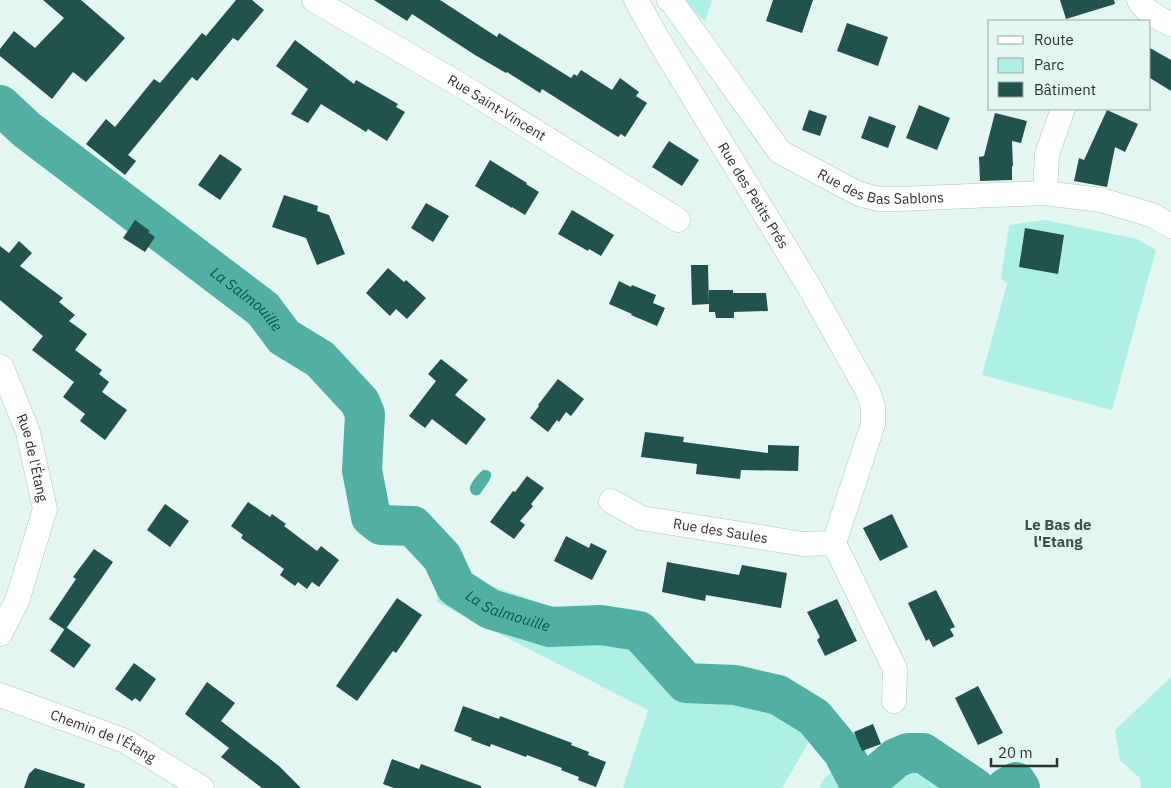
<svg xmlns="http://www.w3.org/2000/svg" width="1171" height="788" font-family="'IBM Plex Sans',sans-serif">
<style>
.green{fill:#aff0e4}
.water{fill:#51b0a2}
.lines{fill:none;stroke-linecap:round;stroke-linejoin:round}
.river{stroke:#51b0a2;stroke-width:40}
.building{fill:#21534c}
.minor-casing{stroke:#b2c4c1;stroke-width:25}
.minor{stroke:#fff;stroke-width:24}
.labels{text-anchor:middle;stroke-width:5;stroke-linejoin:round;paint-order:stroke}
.street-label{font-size:14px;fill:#2b3331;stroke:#e3f6f2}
.water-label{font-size:15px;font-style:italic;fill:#01584f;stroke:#e3f6f2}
.neighbourhood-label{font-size:15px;font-weight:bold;fill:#3f4f4c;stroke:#e3f6f2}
</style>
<rect width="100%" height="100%" fill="#e3f6f2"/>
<!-- green -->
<g class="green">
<polygon points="684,0 712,0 705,22"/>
<polygon points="1045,220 1137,239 1156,250 1112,410 982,375 1007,284 1001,278 1009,225"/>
<polygon points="454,573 602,624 643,626 668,643 687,675 701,683 765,676 781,682 801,700 817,728 782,788 623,788 648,710 437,602 438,577"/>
<polygon points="1171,677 1171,788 1141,788 1140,778 1120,760 1115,730"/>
<path d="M913,738L986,787C998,785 1017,778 1026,788H820C823,773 840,768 853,764L877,776L889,759L899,741Z"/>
</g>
<!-- water -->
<path class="water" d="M483,470C497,470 490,480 485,487C483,489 482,492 480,494C475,498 469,493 470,487C472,481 478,474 483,470Z"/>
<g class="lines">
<!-- river -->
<g class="river">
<path id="s1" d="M0,105L27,130L263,309L284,337L320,359L360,402L365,414L362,470L371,517L381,525L413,526L442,557L456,587L490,609L550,627L601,625L639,631L686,683L735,685L778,695L814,717L843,752L856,777L868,782L896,758L908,753H923L975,788"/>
<polyline points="1006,788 1016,782 1020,788"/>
</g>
</g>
<!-- building -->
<g class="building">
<polygon points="43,0 81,0 125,38 86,82 73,72 52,99 0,56 0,49 14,31 35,48 64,18"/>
<polygon points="236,0 252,0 264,10 238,41 233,38 197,81 192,77 128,155 136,161 125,175 86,144 106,119 115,127 154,79 160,83 202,33 206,36"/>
<polygon points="374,0 440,0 497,37 499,33 571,78 574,74 577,76 581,70 612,90 620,78 639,92 636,96 647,103 625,137 621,134 618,137 542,89 540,93 507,72 506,73 475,55 412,14 407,21"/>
<polygon points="773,0 813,0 802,33 766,21"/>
<polygon points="1060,0 1114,0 1115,4 1066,19"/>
<polygon points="847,23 888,37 878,66 837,51"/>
<polygon points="295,40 354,84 356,80 398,104 396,107 405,112 387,141 368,129 366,132 321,104 308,123 291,114 308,89 276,66"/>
<polygon points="1150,48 1171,60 1171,91 1150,78"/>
<polygon points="919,105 950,118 937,150 906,138"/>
<polygon points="809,110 827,116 820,136 802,130"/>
<polygon points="1107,110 1138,124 1125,152 1115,147 1107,187 1074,181 1079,158 1084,160"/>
<polygon points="995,113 1027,121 1021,143 1012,141 1013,166 1012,166 1012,180 980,181 979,157 984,156"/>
<polygon points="869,116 896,126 888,148 861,138"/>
<polygon points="669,141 699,160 682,186 652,167"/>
<polygon points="220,154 242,169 220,200 198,185"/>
<polygon points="490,160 527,183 526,184 539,192 525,215 512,207 512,208 475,186"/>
<polygon points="284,195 318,206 317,211 329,215 345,254 317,265 306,238 272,227"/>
<polygon points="426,203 449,216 433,242 411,228"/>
<polygon points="572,210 614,235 601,256 589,249 588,251 558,234"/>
<polygon points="135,220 150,231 148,232 155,237 145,252 123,238"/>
<polygon points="1025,228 1064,235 1058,274 1019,267"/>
<polygon points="19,241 32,253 20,266 63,298 59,302 75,315 69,321 87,334 75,350 102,370 99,374 109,382 102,392 127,410 105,440 80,421 85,414 63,397 74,382 32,350 43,336 0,300 0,246 9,253"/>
<polygon points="691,265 708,265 709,304 692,305"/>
<polygon points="388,268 404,282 406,280 426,298 407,319 396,309 390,316 366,293"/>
<polygon points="619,281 631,287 632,285 656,295 653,303 665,308 657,326 631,315 632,314 609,304"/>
<polygon points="709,290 733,290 733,293 766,293 768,311 734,312 734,318 716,318 715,312 709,312"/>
<polygon points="441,359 468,380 455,395 486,419 466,445 432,419 425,428 409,416 436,381 428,374"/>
<polygon points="558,379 584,399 571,416 566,412 559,422 557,420 548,432 530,418 539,406 538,405"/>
<polygon points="645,432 684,437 683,442 768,453 768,445 799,446 798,471 741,470 740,479 696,474 697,464 641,457"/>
<polygon points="527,476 544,488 531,504 533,506 520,521 525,525 514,539 490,522 513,491 515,492"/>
<polygon points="248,502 270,517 272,514 286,524 284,526 317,551 321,546 339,560 319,587 312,582 307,589 298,582 295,586 280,575 284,569 241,538 243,535 231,526"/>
<polygon points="165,504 189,521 170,547 147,530"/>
<polygon points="892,514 908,547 880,561 863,528"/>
<polygon points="566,536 589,548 591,543 607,551 592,580 554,561"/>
<polygon points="94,549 113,562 65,630 49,619 76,579 73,577"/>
<polygon points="667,562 739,575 742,565 787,573 781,608 706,595 705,601 662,592"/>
<polygon points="936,590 955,627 950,629 954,636 933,647 929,639 926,641 908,603"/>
<polygon points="397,598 422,615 396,653 393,651 357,701 336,686"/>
<polygon points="837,599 857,641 825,656 817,640 820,637 807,612"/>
<polygon points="66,627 91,645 74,668 50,651"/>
<polygon points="134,663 156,679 140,702 135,698 132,701 115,689"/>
<polygon points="207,682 235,703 221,721 279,766 301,788 262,788 221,757 229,748 185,714"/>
<polygon points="978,686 1003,733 978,745 955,698"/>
<polygon points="463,706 499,719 500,716 572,743 571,745 589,752 588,755 606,762 596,787 578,780 579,777 561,770 562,768 527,755 526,757 491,744 490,747 471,740 472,738 454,731"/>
<polygon points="873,724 881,744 862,751 854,732"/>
<polygon points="392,759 419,769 421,764 481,786 481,788 394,788 383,784"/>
<polygon points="35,768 85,784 84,788 24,788 29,774"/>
</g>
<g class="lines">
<defs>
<g id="minor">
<path id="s2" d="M314,0L462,86L678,220"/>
<path id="s3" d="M636,0L659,41L810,288L868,392L873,407V424L834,543"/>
<path id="s4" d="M669,0L672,2L780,152L859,194L879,199H899L1045,193L1101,200L1152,215L1171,226"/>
<path d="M1139,0C1143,10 1161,20 1171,24"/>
<polyline points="1045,193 1047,154 1063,109"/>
<path id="s5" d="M0,366L2,368L28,432L45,509L17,601L0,634"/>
<path id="s6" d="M611,501L641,518L803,544L834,543L895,669L894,701"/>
<path id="s7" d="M0,695L125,741L202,788"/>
</g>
</defs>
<!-- minor casing -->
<use href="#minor" class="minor-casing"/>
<!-- minor -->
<use href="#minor" class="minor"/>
</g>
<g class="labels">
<!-- street labels -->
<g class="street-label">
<text dy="5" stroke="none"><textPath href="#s2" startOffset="212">Rue Saint-Vincent</textPath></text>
<text dy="5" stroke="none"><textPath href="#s4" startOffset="298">Rue des Bas Sablons</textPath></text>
<text dy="5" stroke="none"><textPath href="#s3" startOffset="228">Rue des Petits Prés</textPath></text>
<text dy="5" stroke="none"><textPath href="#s5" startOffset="98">Rue de l'Étang</textPath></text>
<text dy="5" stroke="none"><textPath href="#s6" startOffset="115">Rue des Saules</textPath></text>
<text dy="5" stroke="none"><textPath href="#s7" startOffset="111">Chemin de l'Étang</textPath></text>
</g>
<!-- water labels -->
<g class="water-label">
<text dy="5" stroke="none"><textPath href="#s1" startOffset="314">La Salmouille</textPath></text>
<text dy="5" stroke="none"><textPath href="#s1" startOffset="764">La Salmouille</textPath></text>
</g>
<!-- neighbourhood labels -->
<g class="neighbourhood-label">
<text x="1058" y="530">Le Bas de<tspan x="1058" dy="17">l'Etang</tspan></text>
</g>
</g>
<!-- legend -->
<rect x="988" y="20" width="162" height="90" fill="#e3f6f2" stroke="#99a8a5"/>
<rect x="998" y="36" width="25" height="8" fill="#ffffff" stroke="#99a8a5"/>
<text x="1034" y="45" font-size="15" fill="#2b3331">Route</text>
<rect x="998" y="58" width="25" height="15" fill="#aff0e4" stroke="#99a8a5"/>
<text x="1034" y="70" font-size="15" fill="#2b3331">Parc</text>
<rect x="998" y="82" width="25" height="15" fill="#21534c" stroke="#99a8a5"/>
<text x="1034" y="95" font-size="15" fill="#2b3331">Bâtiment</text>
<!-- scale -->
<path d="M991 758v8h66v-8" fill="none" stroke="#2b3331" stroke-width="2.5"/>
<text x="998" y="758" font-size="15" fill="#2b3331" stroke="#e3f6f2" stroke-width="4" paint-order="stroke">20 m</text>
</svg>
